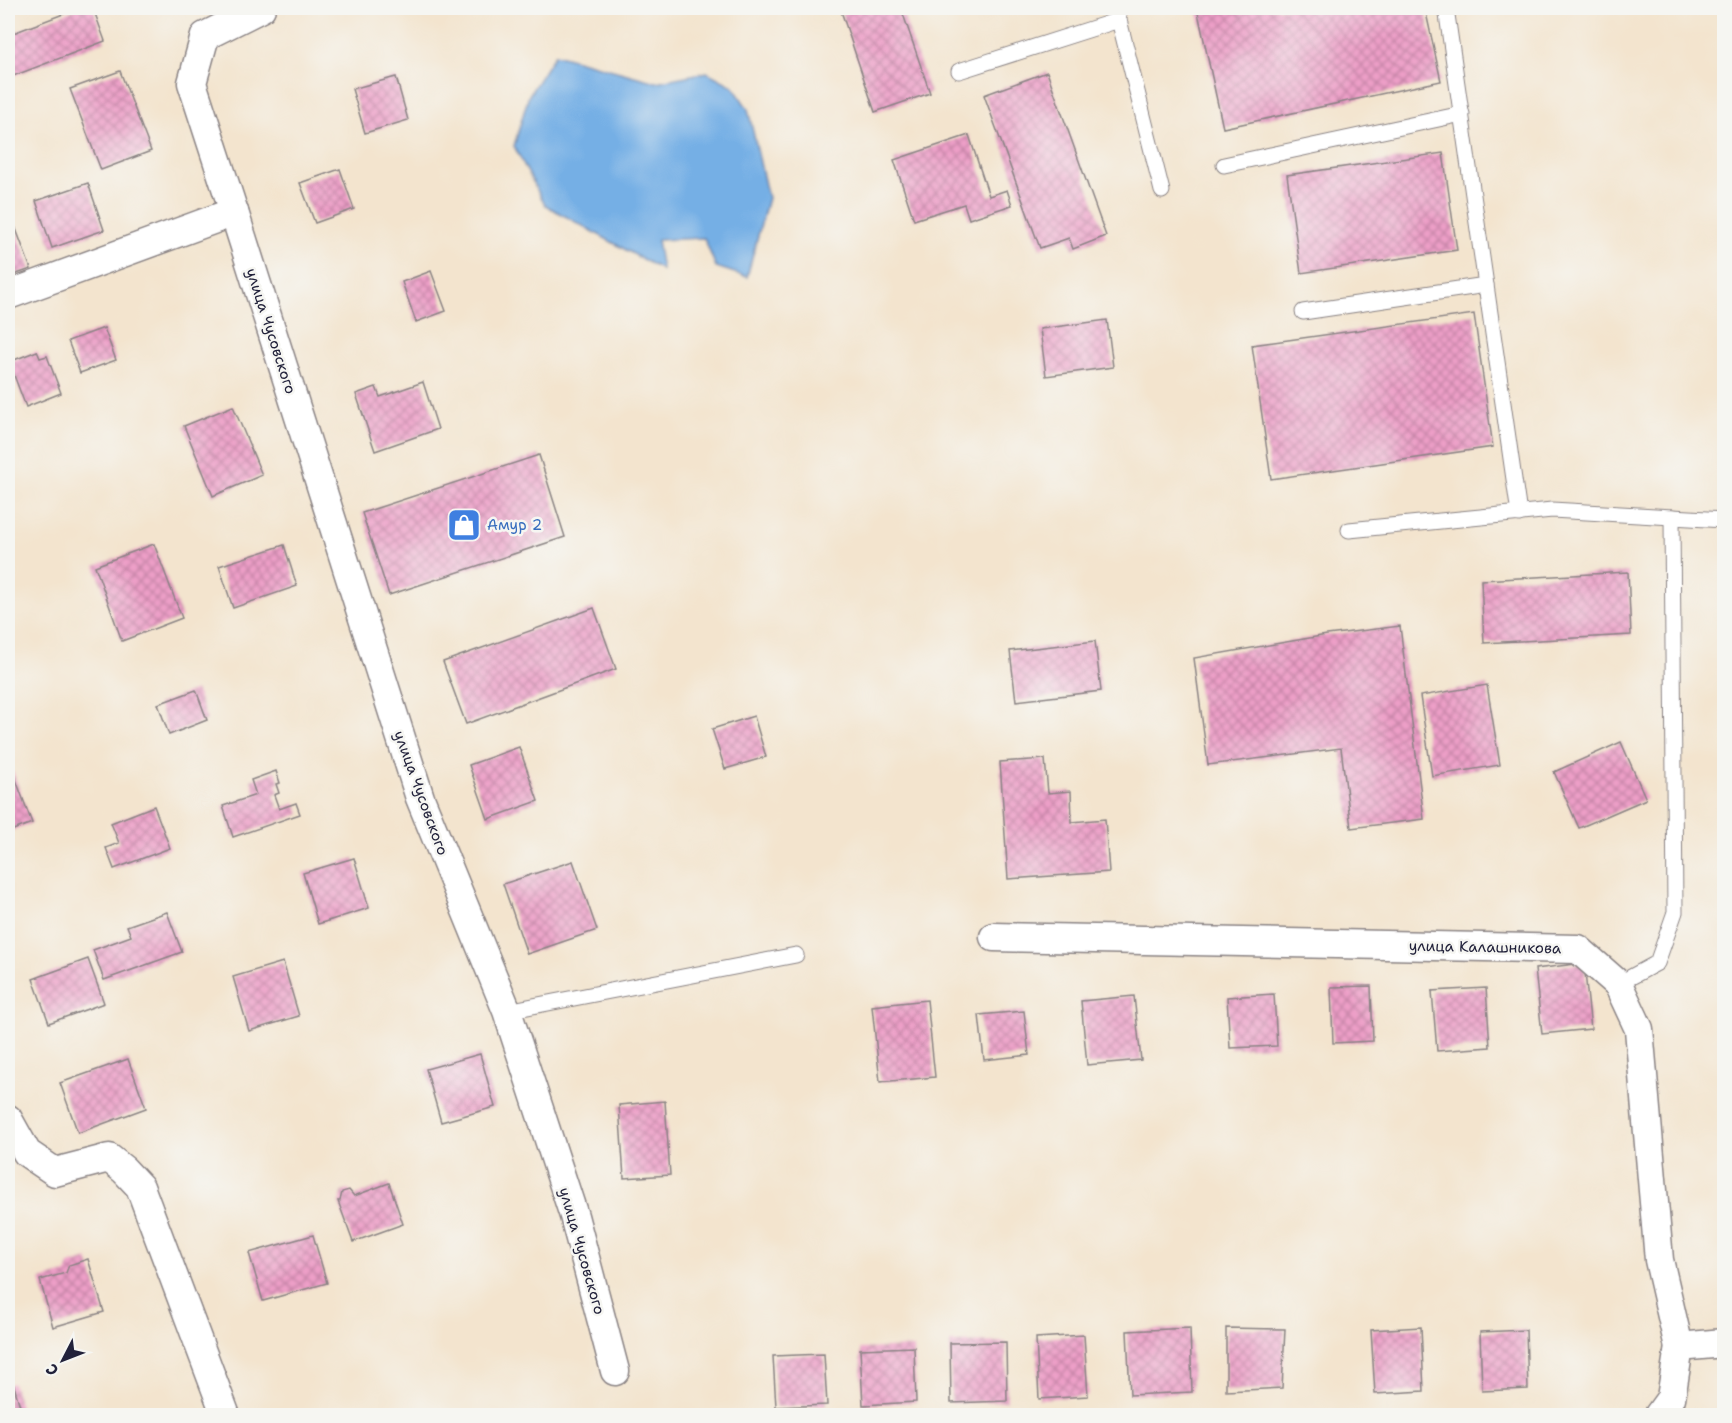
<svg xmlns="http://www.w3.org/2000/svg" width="1732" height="1423" font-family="'Shantell Sans',sans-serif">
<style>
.water{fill:#74afe5;stroke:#4b6890;stroke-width:1.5}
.building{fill:url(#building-cross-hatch)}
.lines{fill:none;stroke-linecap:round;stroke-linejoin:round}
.lane-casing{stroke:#8a8384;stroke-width:17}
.street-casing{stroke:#8a8384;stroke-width:31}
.lane{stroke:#fff;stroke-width:15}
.street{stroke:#fff;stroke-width:28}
.labels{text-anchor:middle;stroke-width:5;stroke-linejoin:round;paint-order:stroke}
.street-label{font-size:15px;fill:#22223b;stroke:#f6f6f2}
.shop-label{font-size:15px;fill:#366cbe;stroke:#f6f6f2;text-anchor:start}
</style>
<defs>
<pattern id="building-cross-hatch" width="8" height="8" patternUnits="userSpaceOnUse" patternTransform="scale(1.5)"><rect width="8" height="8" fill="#ed9fc7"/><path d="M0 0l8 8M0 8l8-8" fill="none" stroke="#c081a3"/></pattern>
</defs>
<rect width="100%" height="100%" fill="#f6f6f2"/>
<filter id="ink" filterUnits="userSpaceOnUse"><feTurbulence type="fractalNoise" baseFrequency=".0167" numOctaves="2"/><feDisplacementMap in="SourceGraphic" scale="12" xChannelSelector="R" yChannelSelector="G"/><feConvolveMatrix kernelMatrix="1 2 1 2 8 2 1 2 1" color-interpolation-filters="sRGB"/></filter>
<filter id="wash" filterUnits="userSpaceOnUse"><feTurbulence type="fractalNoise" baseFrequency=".008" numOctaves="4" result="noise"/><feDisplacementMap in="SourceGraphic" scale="24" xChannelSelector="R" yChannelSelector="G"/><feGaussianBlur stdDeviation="1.35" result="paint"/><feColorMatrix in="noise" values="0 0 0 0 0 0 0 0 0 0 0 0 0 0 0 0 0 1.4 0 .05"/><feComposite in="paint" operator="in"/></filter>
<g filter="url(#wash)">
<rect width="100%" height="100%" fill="#f3e4ce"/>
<!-- water -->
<polygon class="water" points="555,54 656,82 707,72 733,86 748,109 768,198 747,277 716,267 704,238 657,240 662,270 545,205 514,146 529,95"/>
<g id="blocks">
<!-- building -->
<g class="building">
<polygon points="79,8 93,8 105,41 8,78 8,35"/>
<polygon points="840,8 901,8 930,93 875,112"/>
<polygon points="1197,8 1425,8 1441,81 1223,128"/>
<polygon points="120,71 151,151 101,170 70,89"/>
<polygon points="1047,72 1106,236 1073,249 1069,238 1040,248 984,95"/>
<polygon points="396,77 408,120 365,133 352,89"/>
<polygon points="969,135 989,196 1007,190 1012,205 969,219 964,204 914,220 894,160"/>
<polygon points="1443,153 1457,250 1301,273 1287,175"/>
<polygon points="340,169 354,209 315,223 300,183"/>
<polygon points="88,183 104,230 52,248 36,201"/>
<polygon points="13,221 31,269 8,277 8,223"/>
<polygon points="431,271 446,311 416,322 402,282"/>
<polygon points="1474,314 1493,447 1271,479 1252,345"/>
<polygon points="1107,320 1113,367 1046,376 1040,329"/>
<polygon points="104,328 116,360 80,373 68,341"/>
<polygon points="37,351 40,358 47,356 61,393 26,407 9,362"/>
<polygon points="423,382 438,429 375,451 356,394 376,387 380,397"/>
<polygon points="233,406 262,475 213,496 184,426"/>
<polygon points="539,455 565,537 389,595 362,513"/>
<polygon points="154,544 182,618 122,641 95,566"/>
<polygon points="284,545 297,586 233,608 219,566"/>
<polygon points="1628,572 1631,635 1484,643 1481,580"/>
<polygon points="594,608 616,669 466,724 443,662"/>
<polygon points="1400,626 1424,819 1351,828 1341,748 1208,765 1194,658 1327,635"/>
<polygon points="1095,641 1101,691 1016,701 1010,651"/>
<polygon points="1487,685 1500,765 1432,776 1420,696"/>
<polygon points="196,690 207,720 169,735 158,704"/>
<polygon points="754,716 766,757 725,769 712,729"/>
<polygon points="1621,742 1646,799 1579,828 1554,772"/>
<polygon points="519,747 538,801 488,819 469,765"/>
<polygon points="1045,759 1048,793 1071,791 1072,822 1105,819 1109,872 1008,879 1000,762"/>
<polygon points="276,771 280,783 276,784 279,793 274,795 279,809 296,803 300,814 233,837 223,806 256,795 251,780"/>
<polygon points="13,772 32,823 8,832 8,774"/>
<polygon points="154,806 170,848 114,869 106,848 119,843 111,823"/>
<polygon points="354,858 369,908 318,924 303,873"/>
<polygon points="573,861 597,930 527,954 503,884"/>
<polygon points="167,912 182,952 104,980 93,950 131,936 127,926"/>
<polygon points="88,959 104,1003 49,1023 33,979"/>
<polygon points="283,962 299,1016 249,1031 233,977"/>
<polygon points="1584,963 1591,1029 1542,1034 1535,969"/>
<polygon points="1371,986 1373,1041 1333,1043 1331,987"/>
<polygon points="1486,988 1490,1047 1437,1051 1432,991"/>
<polygon points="1274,994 1277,1046 1230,1048 1227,997"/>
<polygon points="1134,996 1141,1060 1087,1065 1081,1001"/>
<polygon points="927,1000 935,1077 880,1082 872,1006"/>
<polygon points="1024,1011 1029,1055 984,1060 979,1015"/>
<polygon points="480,1054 495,1107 441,1122 426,1069"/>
<polygon points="128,1059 146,1108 78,1133 60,1083"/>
<polygon points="665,1101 670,1175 624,1178 619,1105"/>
<polygon points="389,1183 403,1224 353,1242 338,1201 340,1201 342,1192 349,1190 354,1196"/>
<polygon points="313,1235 327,1283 263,1301 249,1253"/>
<polygon points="88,1259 104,1312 53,1327 40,1280 66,1273 69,1265"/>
<polygon points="1421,1327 1424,1391 1375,1394 1371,1330"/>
<polygon points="1190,1328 1192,1392 1130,1395 1127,1331"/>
<polygon points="1226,1328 1285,1329 1282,1388 1226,1391"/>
<polygon points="1526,1330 1528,1389 1482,1391 1480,1332"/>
<polygon points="1084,1335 1088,1396 1039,1399 1036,1338"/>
<polygon points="1006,1342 1007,1401 951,1403 950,1343"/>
<polygon points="914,1347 916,1402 863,1405 860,1349"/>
<polygon points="824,1354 827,1405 776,1407 773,1356"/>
<polygon points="13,1383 23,1416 8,1416 8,1385"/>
</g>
</g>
</g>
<g filter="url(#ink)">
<use href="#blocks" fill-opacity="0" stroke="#8a8384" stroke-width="1.5"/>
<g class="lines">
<defs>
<g id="lane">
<polyline points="1116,8 1162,191"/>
<polyline points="1446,8 1519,514"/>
<polyline points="959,71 1119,20"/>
<polyline points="1224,165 1462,114"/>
<polyline points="1303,312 1486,285"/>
<polyline points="1349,530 1552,510 1724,520"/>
<polyline points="1618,984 1657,963 1675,912 1672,517"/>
<polyline points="507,1011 796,955"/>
</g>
<g id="street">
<polyline points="234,212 192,83 205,36 261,8"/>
<polyline points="8,295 234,212 420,798 507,1011 574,1216 615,1371"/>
<polyline points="994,937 1578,949 1618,984 1639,1029 1659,1260 1679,1347 1724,1343"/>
<polyline points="8,1119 27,1153 55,1172 109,1158 124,1170 140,1187 226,1416"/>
<polyline points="1658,1416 1671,1398 1679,1347"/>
</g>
</defs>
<!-- lane casing -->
<use href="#lane" class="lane-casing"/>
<!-- street casing -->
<use href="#street" class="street-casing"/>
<!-- lane -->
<use href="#lane" class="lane"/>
<!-- street -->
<use href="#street" class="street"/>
</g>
</g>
<!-- icons -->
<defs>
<symbol id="shop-square" viewBox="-11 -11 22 22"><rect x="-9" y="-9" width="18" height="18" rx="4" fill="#3f7fe0" stroke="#f6f6f2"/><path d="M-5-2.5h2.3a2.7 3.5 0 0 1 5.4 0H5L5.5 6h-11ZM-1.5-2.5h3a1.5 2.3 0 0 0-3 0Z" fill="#fff"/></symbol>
</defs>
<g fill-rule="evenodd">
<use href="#shop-square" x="445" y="506" width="38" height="38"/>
</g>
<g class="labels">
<!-- street labels -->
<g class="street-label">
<text transform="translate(271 331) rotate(72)" y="5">улица Чусовского</text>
<text transform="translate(421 793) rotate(70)" y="5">улица Чусовского</text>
<text transform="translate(1485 947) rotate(1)" y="5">улица Калашникова</text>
<text transform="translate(582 1251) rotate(74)" y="5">улица Чусовского</text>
</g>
<!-- shop labels -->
<g class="shop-label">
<text x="487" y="530">Амур 2</text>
</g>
</g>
<!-- margin -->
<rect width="1732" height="1423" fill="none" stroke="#f6f6f2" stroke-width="30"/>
<!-- north arrow -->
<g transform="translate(63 1360) rotate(228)" stroke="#f6f6f2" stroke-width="4.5" paint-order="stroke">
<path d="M0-4.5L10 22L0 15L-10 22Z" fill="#22223b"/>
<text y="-9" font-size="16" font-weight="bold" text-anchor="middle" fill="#22223b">С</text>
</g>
</svg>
